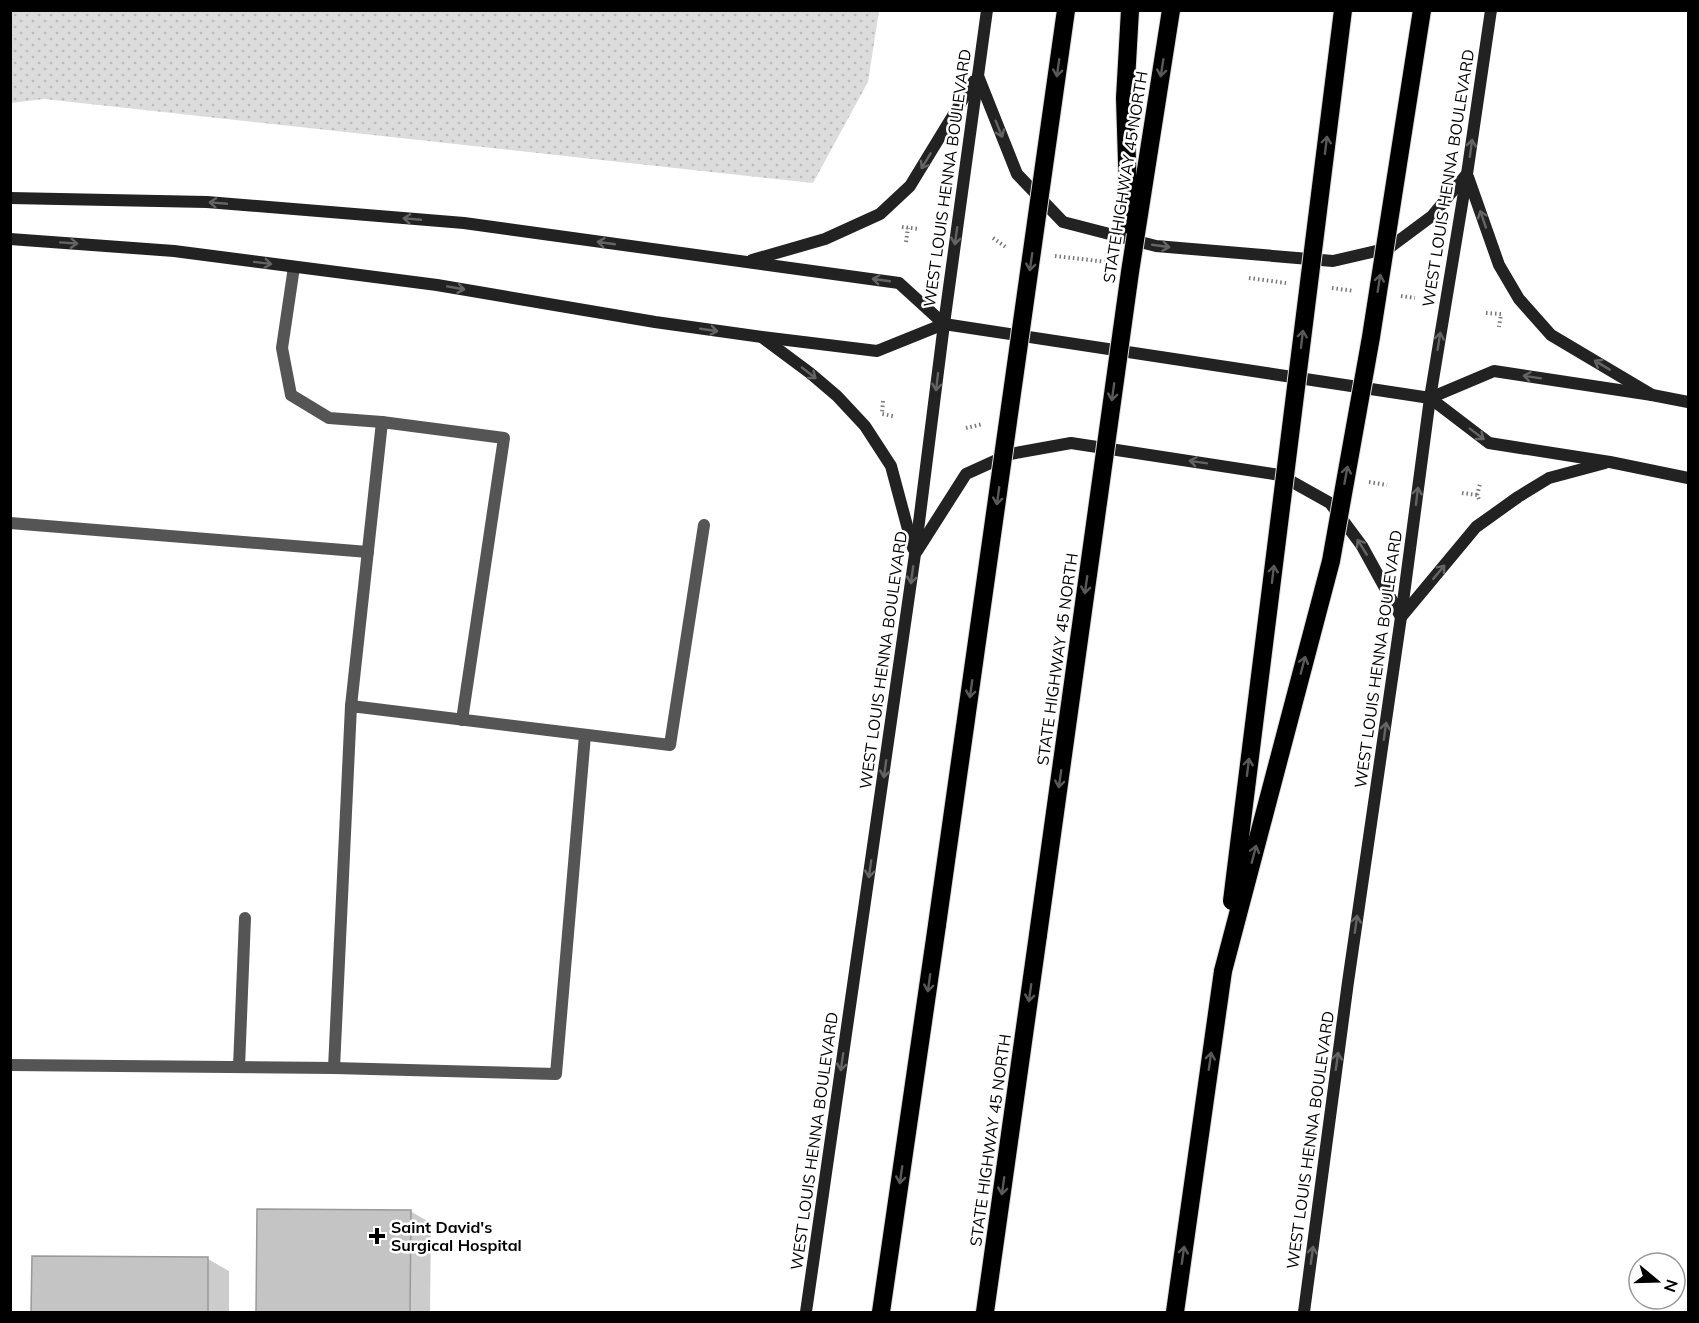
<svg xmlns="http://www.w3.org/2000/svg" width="1699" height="1323" font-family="Mulish,sans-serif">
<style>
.grass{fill:url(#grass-dots)}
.shadow{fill:#0003}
.building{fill:#c4c4c4;stroke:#999;stroke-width:1.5}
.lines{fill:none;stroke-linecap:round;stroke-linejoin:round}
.motorway-casing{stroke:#dbdbdb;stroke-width:20}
.path{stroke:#777;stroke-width:4;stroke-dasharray:1.5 3;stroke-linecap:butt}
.service{stroke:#555;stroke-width:12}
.secondary{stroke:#222;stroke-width:12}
.motorway{stroke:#000;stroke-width:18}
.motorway-bridge-casing{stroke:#dbdbdb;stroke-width:20;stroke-linecap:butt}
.motorway-bridge{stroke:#000;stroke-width:18}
.oneway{stroke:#595959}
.oneway2{stroke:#646464}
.poi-dot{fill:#000;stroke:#fff;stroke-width:2}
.labels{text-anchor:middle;stroke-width:5;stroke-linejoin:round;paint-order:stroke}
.street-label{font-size:16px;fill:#000;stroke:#fff}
.poi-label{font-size:16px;font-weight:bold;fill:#000;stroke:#fff;text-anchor:start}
</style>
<defs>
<pattern id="grass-dots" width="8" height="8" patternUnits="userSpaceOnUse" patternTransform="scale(1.5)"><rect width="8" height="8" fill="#dcdcdc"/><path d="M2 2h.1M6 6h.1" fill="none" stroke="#bbb" stroke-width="1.8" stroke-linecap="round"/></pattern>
</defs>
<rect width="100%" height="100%" fill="#fff"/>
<!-- grass -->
<polygon class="grass" points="10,11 11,10 879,11 868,82 813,183 44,99 11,103"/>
<!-- shadow -->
<g class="shadow">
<polygon points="259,1210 410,1211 431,1223 430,1312 258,1312"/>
<polygon points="33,1258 208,1259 229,1271 229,1312 33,1312"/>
</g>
<!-- building -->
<g class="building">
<polygon points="257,1209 411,1210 410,1312 256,1312"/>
<polygon points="32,1256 208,1257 208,1312 31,1312"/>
</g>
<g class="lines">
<defs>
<g id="motorway">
<polyline points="881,1312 937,925"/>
<polyline points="985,1312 1038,935"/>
<polyline points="1175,1312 1223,971"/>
</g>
</defs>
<!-- motorway casing -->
<use href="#motorway" class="motorway-casing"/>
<!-- path -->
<g class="path">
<polyline points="902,227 919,229"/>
<polyline points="993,238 1007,248"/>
<polyline points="906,242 908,228"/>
<polyline points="1055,256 1107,262"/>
<polyline points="1249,278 1286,283"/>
<polyline points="1332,288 1354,291"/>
<polyline points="1401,296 1415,298"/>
<polyline points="1486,313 1501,314 1499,327"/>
<polyline points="883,401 882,414 893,416"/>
<polyline points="966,428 983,424"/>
<polyline points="1369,482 1387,485"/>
<polyline points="1462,493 1477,495 1479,499"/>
<polyline points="1477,495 1480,484"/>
</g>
<!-- service -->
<g class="service">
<polyline points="294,267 282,348 291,395 329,418 382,422"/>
<polyline points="10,523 368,552"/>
<polyline points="351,706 382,422 504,438 462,720"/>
<polyline points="10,1065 334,1068 351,706 670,745 704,525"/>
<polyline points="239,1067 245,918"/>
<polyline points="334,1068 556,1074 585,735"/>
</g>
<!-- secondary -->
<g class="secondary">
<polyline points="978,76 1017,174 1063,222 1156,246 1333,261 1389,248 1432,216 1466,175"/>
<polyline points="1468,177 1499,265 1519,299 1551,335 1652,395"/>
<polyline points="10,198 207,202 464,223 899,283 944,324"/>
<polyline points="10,239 174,251 437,285 655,322 762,337 877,351 944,324 1430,398 1489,443 1610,462 1688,478"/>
<polyline points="752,260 825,239 880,214 910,186 974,81"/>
<polyline points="763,338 810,373 837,396 865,426 891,466 913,548"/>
<polyline points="1430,398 1494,371 1652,395 1688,402"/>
<polyline points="917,551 966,474 1010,454 1071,443 1280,475 1330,503 1362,546 1401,617"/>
<polyline points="1402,616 1476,527 1518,497 1549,478 1605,463"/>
<polyline points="806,1312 915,554 944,324 987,10"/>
<polyline points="1304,1312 1348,982 1401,617 1430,398 1467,174 1491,10"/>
</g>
<!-- motorway -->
<use href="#motorway" class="motorway"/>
<defs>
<g id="motorway-bridge">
<polyline points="1129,225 1125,98 1130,10"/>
<polyline points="1232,901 1343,10"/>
<polyline points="937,925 1066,10"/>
<polyline points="1038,935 1130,272 1171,10"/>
<polyline points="1223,971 1331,561 1371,337 1422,10"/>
</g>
</defs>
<!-- motorway-bridge casing -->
<use href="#motorway-bridge" class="motorway-bridge-casing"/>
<!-- motorway-bridge -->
<use href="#motorway-bridge" class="motorway-bridge"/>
</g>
<!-- one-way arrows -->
<defs><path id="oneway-shaft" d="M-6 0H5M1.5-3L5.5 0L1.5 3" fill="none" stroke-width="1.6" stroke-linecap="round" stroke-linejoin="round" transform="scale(1.5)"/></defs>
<g class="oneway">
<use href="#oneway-shaft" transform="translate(1058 68) rotate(98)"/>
<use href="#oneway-shaft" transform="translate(1162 68) rotate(99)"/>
<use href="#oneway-shaft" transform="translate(1326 145) rotate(-83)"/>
<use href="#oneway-shaft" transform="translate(1031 262) rotate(98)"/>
<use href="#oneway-shaft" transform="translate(1379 283) rotate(-81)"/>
<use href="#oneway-shaft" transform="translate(1302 339) rotate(-83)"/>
<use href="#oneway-shaft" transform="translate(1113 392) rotate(98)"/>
<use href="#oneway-shaft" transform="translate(1346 475) rotate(-80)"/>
<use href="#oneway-shaft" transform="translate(998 496) rotate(98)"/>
<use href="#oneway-shaft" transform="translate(1273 574) rotate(-83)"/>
<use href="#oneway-shaft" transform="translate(1086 585) rotate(98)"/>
<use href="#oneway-shaft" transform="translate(1303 665) rotate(-75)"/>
<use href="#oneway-shaft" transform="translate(971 689) rotate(98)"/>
<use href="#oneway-shaft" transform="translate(1248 767) rotate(-83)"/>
<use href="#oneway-shaft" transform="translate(1060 779) rotate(98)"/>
<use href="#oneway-shaft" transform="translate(1254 854) rotate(-75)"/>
<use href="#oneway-shaft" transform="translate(929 983) rotate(98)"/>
<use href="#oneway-shaft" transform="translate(1030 993) rotate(98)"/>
<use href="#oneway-shaft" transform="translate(1210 1061) rotate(-82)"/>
<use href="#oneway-shaft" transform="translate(901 1175) rotate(98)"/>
<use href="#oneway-shaft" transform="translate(1003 1186) rotate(98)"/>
<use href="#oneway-shaft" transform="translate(1183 1255) rotate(-82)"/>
</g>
<g class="oneway2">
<use href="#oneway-shaft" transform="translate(999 129) rotate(68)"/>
<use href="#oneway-shaft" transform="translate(1471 148) rotate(-82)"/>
<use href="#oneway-shaft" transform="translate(926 161) rotate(121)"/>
<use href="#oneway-shaft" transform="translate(218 203) rotate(-175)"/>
<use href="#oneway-shaft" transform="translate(412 219) rotate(-175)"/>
<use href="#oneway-shaft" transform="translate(1483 219) rotate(-109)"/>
<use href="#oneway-shaft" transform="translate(956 236) rotate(98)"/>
<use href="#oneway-shaft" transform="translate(69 243) rotate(4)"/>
<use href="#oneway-shaft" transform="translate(606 243) rotate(-172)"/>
<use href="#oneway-shaft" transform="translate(1161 246) rotate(8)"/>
<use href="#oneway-shaft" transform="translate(263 263) rotate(7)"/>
<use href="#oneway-shaft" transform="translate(881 280) rotate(-172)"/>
<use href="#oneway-shaft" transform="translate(456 288) rotate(10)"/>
<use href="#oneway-shaft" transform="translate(709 330) rotate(8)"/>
<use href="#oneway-shaft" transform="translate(1439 341) rotate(-81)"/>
<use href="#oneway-shaft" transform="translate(1602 365) rotate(-149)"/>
<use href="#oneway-shaft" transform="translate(809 373) rotate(38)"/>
<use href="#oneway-shaft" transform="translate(1532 377) rotate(-171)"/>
<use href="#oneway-shaft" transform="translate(937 382) rotate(97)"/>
<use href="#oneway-shaft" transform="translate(1477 434) rotate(37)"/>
<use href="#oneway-shaft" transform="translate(1198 462) rotate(-171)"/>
<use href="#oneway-shaft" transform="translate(1417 496) rotate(-83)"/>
<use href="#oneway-shaft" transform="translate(1362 547) rotate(-122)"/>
<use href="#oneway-shaft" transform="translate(1439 572) rotate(-50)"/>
<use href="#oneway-shaft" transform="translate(912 575) rotate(98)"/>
<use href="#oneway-shaft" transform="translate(1385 731) rotate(-82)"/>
<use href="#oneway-shaft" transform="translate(885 769) rotate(98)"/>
<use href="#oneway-shaft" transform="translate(870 869) rotate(98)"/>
<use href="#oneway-shaft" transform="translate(1356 924) rotate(-82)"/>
<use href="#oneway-shaft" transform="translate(1337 1061) rotate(-82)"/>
<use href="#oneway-shaft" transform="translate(842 1062) rotate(98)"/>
<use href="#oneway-shaft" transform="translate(1312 1255) rotate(-82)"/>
</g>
<!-- markers -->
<path class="poi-dot" d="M374 1227h6v6h6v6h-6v6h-6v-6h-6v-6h6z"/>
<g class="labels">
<!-- street labels -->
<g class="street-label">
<text transform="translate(1125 177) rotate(-81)" y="6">STATE HIGHWAY 45 NORTH</text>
<text transform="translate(947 178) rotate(-82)" y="6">WEST LOUIS HENNA BOULEVARD</text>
<text transform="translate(1448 178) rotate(-81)" y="6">WEST LOUIS HENNA BOULEVARD</text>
<text transform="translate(1057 659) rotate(-82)" y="6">STATE HIGHWAY 45 NORTH</text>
<text transform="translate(1378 659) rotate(-82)" y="6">WEST LOUIS HENNA BOULEVARD</text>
<text transform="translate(883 660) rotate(-82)" y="6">WEST LOUIS HENNA BOULEVARD</text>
<text transform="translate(990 1140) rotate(-82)" y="6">STATE HIGHWAY 45 NORTH</text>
<text transform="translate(1310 1140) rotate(-82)" y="6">WEST LOUIS HENNA BOULEVARD</text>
<text transform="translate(814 1141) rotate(-82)" y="6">WEST LOUIS HENNA BOULEVARD</text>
</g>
<!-- poi labels -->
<g class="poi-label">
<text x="391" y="1233">Saint David's<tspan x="391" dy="18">Surgical Hospital</tspan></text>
</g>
</g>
<!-- border -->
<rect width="1699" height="1323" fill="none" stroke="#000000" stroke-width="24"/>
<!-- north arrow -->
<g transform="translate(1657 1281) rotate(109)"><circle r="28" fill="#ffffff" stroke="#999999" stroke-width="1.5"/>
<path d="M0-4.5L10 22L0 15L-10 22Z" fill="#000000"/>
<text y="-9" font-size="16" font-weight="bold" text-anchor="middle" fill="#000000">N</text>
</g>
</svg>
